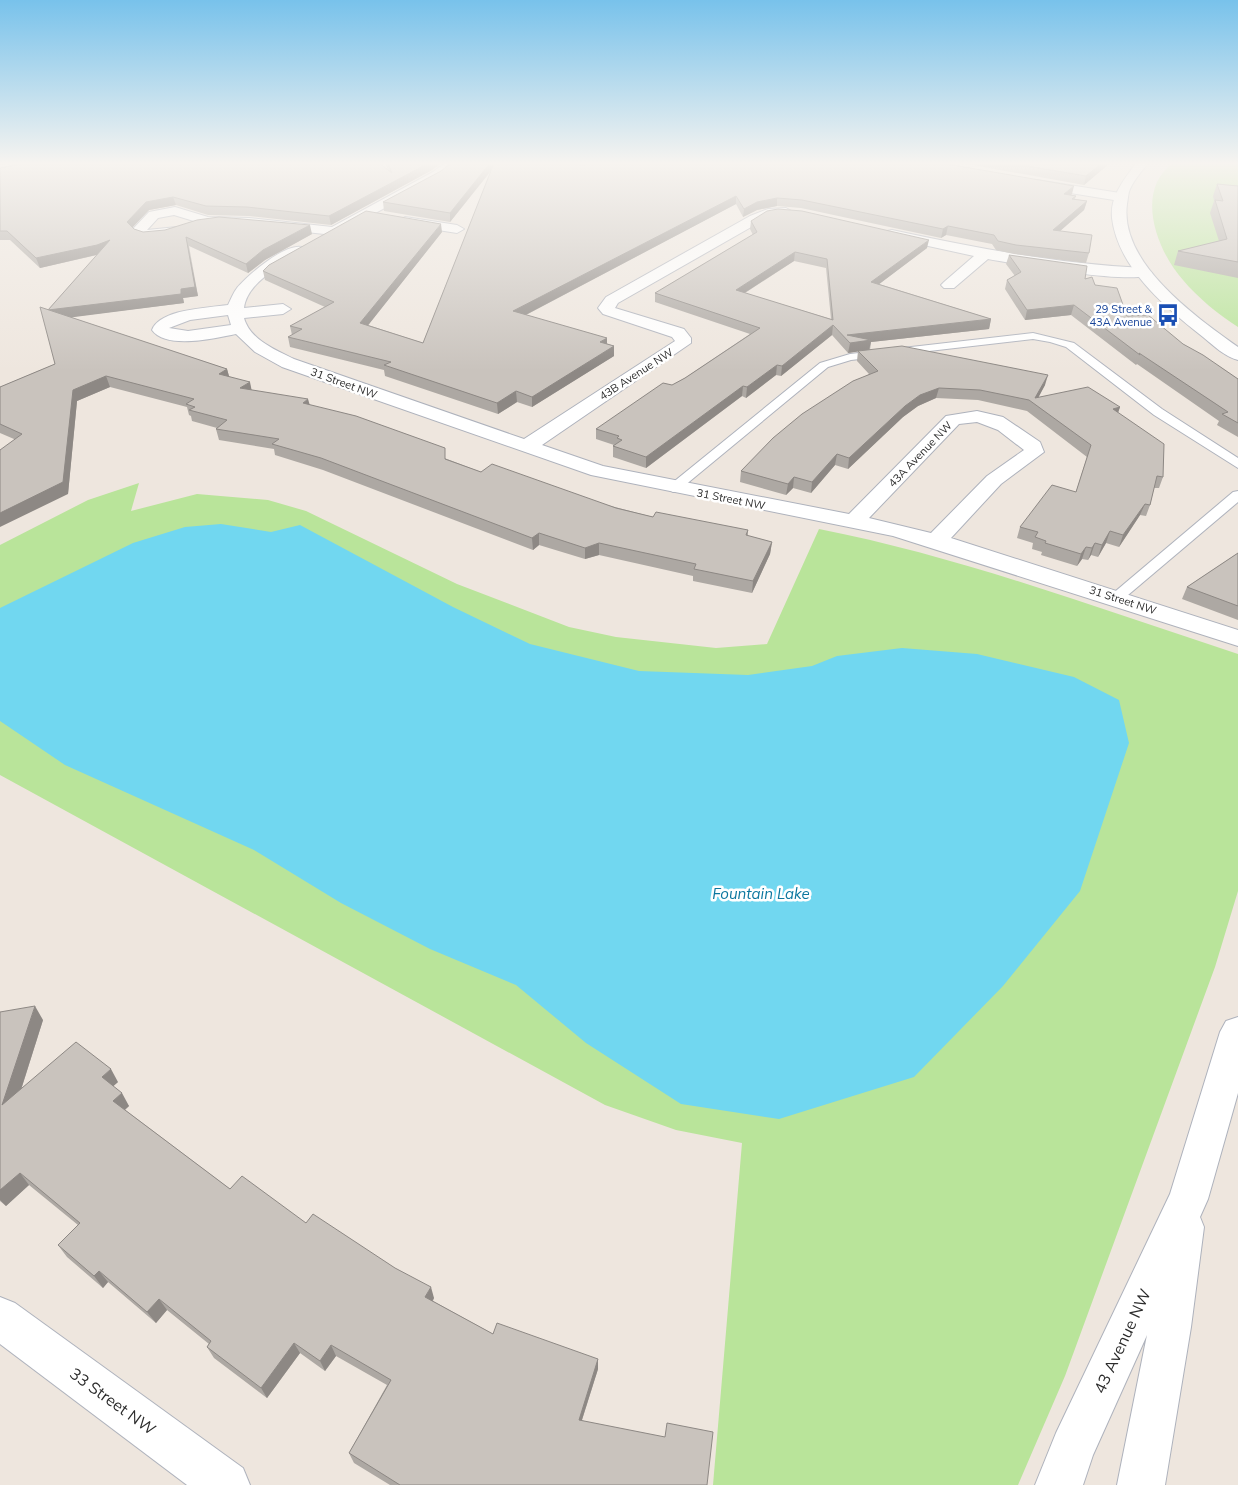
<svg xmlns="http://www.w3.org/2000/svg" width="1238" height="1485" font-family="Mulish,sans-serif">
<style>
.green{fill:#b9e49a}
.water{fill:#71d7f0}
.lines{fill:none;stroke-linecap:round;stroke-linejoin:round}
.lane-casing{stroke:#aeb2bc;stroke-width:2}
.street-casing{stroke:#aeb2bc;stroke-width:2}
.secondary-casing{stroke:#aeb2bc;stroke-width:2}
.lane{fill:#fff;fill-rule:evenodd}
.street{fill:#fff;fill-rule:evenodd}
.secondary{fill:#fff;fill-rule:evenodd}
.wall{fill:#ada8a3;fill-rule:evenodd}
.shaded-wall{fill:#8d8884}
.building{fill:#c9c3bd;stroke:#8d8884;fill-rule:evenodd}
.labels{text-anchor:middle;stroke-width:5;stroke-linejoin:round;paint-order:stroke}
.far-transit-label{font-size:11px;fill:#164399;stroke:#fff;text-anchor:end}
.far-street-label{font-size:11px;fill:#2c2c2c;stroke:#fff}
.water-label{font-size:15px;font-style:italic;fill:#0c779f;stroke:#fff}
.near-street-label{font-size:16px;fill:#2c2c2c;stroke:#fff}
</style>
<rect width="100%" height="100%" fill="#eee6de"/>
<!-- green -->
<g class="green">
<path d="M1173,163H1238V327C1218,314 1198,298 1183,280C1157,251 1134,191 1173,163Z"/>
<path d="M139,483L131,511L197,494L268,500L306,511L457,584L569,627L616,637L716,648L767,644L819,529C962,557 1100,609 1238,654V891L1215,967L1065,1376L1018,1485H713L742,1143L676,1130L605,1105L0,775V545L88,500Z"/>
</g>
<!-- water -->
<polygon class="water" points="221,524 271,532 300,525 453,607 530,644 639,671 748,675 812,666 837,656 902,648 977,654 1074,677 1119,700 1129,743 1080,891 1003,986 914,1077 779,1119 681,1104 586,1043 516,985 430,949 341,903 254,850 65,765 0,721 0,608 133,543 185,527"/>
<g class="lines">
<defs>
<g id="lane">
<polygon points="1033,333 1074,343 1162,409 1238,458 1238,468 1154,415 1066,347 1050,342 1033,339 851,360 828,367 678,491 673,492 666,488 820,363 850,354"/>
<polygon points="1238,491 1238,502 1121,601 1111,601 1108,598 1111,595 1233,492"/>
</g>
<g id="street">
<path d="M445,163H459L441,178L334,235L249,226L207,225L174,215L158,218L147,230L177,227L179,230L177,233C163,237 142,245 131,231L149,212L175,207L208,217L249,218L332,227L433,172Z"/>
<polygon points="1037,180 1120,193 1127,197 1120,201 1033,187 1031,184 1033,181"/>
<path d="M786,208L793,212L791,215L771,217L760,222L618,303L615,308L684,329L691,338V343L542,445L603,466L849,514L946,416L977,411L1003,417L1040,442L1044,452L1001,484L951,538L1238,630V646L893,536L591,475L282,367L255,352L236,334C216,338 166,350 152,330C160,309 207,308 228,305C231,299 233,293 237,288C248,275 285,243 302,247L304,250L302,253C282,265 247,282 244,308L283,304L291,309L283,314L244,318C250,340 276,350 294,359L524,439L675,341L672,337L603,314L598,308L606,297L750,216L768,209ZM228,315L231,325L188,331L169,328L190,320ZM977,422L998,430L1024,450L987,476L931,533L869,518L959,424Z"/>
<polygon points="405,217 457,225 464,229 457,233 400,224 398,221"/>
<path d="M892,230C976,248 1058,264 1144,268L1152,273C1142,287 1010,263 988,259L954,288H944L941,285L944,282L974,256L887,237L885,234L887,231Z"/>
<polygon points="0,1297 15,1303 243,1468 250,1485 187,1485 0,1344"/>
</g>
<g id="secondary">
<path d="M1136,163H1148C1142,171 1134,180 1130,189C1128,193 1128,199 1127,204C1119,263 1196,317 1238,347V360C1225,357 1213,345 1203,337C1166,308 1118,268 1112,218C1110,196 1124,180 1136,163Z"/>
<polygon points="1238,1017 1238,1093 1208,1199 1200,1217 1204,1227 1191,1327 1165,1485 1117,1485 1147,1335 1093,1455 1083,1485 1035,1485 1056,1433 1170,1194 1220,1032 1226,1021"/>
</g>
</defs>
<!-- lane casing -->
<use href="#lane" class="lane-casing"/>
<!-- street casing -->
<use href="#street" class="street-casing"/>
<!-- secondary casing -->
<use href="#secondary" class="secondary-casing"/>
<!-- lane -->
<use href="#lane" class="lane"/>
<!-- street -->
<use href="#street" class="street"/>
<!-- secondary -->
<use href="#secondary" class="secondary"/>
</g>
<!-- wall -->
<g class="wall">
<polygon points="385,163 441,163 432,170 331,225 249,216 208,215 176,205 149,210 132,228 134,229 143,232 312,234 265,260 248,273 189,246 198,296 183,298 184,303 70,317 227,369 229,376 252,390 310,405 447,459 481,472 653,517 748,530 748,536 772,542 770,554 752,593 693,581 693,576 599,555 585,559 539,545 533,550 323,470 275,455 274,449 219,440 216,429 217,428 192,421 191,416 189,415 187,407 110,387 77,401 68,494 14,439 0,433 0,387 55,364 48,310 97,255 40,268 10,240 0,240 0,168 388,170"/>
<polygon points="961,163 1110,163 1084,185"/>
<polygon points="584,165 1072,194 1071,195 1076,196 1075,199 1087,201 1084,210 1060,231 1089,253 1086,263 1014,254 996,250 992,244 946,235 941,238 801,208 777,206 757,210 743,217 736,204 526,315 614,346 614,356 532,407 517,402 498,414 385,376 384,370 290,347 288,337 292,335 290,326 325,307 265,280 263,271 442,232 368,325 423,343 491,171 450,222 384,211 383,202 441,171"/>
<polygon points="1217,184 1238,186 1238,278 1174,265 1178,251 1219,241 1210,213 1214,201 1213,196"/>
<path d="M751,221L927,248L879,284L991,319L989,329L871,342L870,350L1045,385L1038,397L1120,407L1118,413L1163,477L1159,488H1154L1150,505L1146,516L1140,515L1119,547L1106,543L1098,557L1091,555L1088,560L1082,559L1077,566L1041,555L1042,552L1032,549L1033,543L1017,538L1020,527L1076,492L1087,457L1027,411L978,400L936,398L918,406L903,417L848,469L835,465L811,493L793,488L786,495L740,482L741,471L869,374L857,361L858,351L848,353L832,335L781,376L776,375L746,398L742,396L646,468L613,457V446L614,445L596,439V429L685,378L750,334L655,302V293L753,235L750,229ZM794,261L826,268L831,319L745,293Z"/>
<polygon points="1009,255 1085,279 1095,285 1127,316 1183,344 1238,379 1238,437 1217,425 1219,421 1137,364 1136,365 1071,315 1025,320 1005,289 1007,280 1015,276 1006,264"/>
<polygon points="1238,553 1238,620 1182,599 1187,587"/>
<polygon points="0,1012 43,1020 21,1090 118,1082 113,1086 129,1106 125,1110 230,1189 306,1223 434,1298 433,1301 493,1334 598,1359 598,1369 582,1420 707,1485 390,1485 354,1463 349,1453 387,1385 336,1356 325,1371 300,1353 267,1398 214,1358 207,1347 209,1344 167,1310 156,1323 108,1282 103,1288 67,1257 58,1245 78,1225 29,1185 6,1206 0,1201"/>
</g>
<!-- shaded-wall -->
<g class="shaded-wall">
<polygon points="0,163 9,163 0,165"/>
<polygon points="429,163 441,163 432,170 331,225 329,216"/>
<polygon points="490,163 497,163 450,222 450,213"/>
<polygon points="1102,163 1110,163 1084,185 1086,176"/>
<polygon points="1074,186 1072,194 1062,202 1064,194"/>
<polygon points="736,196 736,204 514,321 513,311"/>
<polygon points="173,197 176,205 149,210 129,231 127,222 146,202"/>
<polygon points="777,198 777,206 757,210 743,217 744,209 757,202"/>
<polygon points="1087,201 1084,210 1051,239 1053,230"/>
<polygon points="441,224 442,232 362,333 360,323"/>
<polygon points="310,225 312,234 265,260 248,273 246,264 263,250"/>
<polygon points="948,226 946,235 941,238 943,229"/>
<polygon points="186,237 198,296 183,298 184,303 51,320 48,310 181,289"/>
<polygon points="110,240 100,254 40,268 36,258"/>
<polygon points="929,240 927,248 870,291 871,282"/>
<polygon points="795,252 794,261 735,299 736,290"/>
<polygon points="1074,305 1071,315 1025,320 1027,310"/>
<polygon points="991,319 989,329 871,342 869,350 848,353 850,343 847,335"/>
<polygon points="833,325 832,335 781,376 782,366"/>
<polygon points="607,338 607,348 600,342"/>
<polygon points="614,346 614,356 532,407 532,397"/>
<polygon points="777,365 776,375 746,398 747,387"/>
<polygon points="227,369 230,380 219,374"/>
<polygon points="1048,375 1045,385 1035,404 1035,398"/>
<polygon points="106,376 110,387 77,401 68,494 0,527 0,513 73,390"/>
<polygon points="250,382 252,392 240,388"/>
<polygon points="743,386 742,396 646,468 646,457"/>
<polygon points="939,388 936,398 918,406 903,417 848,469 849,458 905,406 920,395"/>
<polygon points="516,391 517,402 498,414 497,403"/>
<polygon points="308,399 311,409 303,403"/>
<polygon points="1120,407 1116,418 1113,409"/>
<polygon points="837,454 835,465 811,493 812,482"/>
<polygon points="794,477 793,488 786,495 788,484"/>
<polygon points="1145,504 1140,515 1119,547 1123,535"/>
<polygon points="1110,531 1106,543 1098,557 1102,545"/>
<polygon points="539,533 539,545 533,550 532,538"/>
<polygon points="772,542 770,554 752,593 753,581"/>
<polygon points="599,543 599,555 585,559 585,548"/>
<polygon points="1095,543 1091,555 1088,560 1092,548"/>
<polygon points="1086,547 1082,559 1077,566 1081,554"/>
<polygon points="35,1006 43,1020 12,1118 2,1105"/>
<polygon points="111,1069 118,1082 109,1090 102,1077"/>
<polygon points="122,1093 129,1106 121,1113 113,1101"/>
<polygon points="20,1173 29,1185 6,1206 0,1200 0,1190"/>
<polygon points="99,1271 108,1282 103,1288 94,1276"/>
<polygon points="431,1287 434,1298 428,1308 425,1297"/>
<polygon points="159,1299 167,1310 156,1323 147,1312"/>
<polygon points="294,1343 300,1353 267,1398 261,1388"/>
<polygon points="331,1345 336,1356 325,1371 320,1361"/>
<polygon points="598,1359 598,1369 579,1429 579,1420"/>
</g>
<!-- building -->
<g class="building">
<polygon points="25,163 379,163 392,173 388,163 429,163 329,216 247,207 206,206 173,197 146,202 127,222 134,229 143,232 165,230 197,220 219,217 310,225 263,250 246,264 186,237 195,287 181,289 181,294 48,310 110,240 97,245 36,258 7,231 0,231 0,168"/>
<polygon points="451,163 490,163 450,213 383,202 441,171"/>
<polygon points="494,163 568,163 584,165 587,163 941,163 1074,186 1064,194 1076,196 1072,199 1087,201 1053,230 1092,235 1089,253 1016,245 998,241 994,235 948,226 943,229 802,200 777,198 757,202 744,209 736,196 513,311 607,338 600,342 614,346 532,397 516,391 497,403 384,365 391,362 288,337 302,329 290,326 334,302 263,271 269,265 366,211 441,224 360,323 423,343"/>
<polygon points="1009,163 1102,163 1086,176"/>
<polygon points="1217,184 1238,186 1238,262 1178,251 1227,239 1215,200 1223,201"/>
<path d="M778,209L802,211L929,240L871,282L991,319L847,335L871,340L850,343L833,325L782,366L777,365L747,387L743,386L646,457L613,446L622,440L617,438L619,436L596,429L663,383L672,385L685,378L760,328L655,293L757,232L751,221L767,211ZM795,252L827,259L833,320L736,290Z"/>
<polygon points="1009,255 1087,266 1085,279 1092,277 1095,285 1117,288 1127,316 1148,315 1183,344 1203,355 1238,379 1238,423 1222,414 1228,412 1139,353 1140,355 1074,305 1027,310 1007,280 1021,272"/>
<polygon points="40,307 227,369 219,374 250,382 240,388 308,399 303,403 356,416 445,448 445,459 481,472 492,464 616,508 653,517 656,512 748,530 746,535 772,542 753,581 694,569 696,564 599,543 585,548 539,533 532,538 321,458 272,444 279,439 216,429 227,420 189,410 195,407 186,404 194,399 106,376 73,390 63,482 0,513 0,450 22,434 0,424 0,387 55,364"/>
<polygon points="902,346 1048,375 1035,398 1088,387 1120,407 1113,409 1164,444 1163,477 1157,476 1150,505 1145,504 1123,535 1110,531 1102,545 1095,543 1092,548 1086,547 1081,554 1045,543 1046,541 1035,537 1038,532 1020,527 1052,485 1076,492 1091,445 1029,400 980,390 939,388 920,395 905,406 849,458 837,454 812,482 794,477 788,484 741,471 773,438 802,414 853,381 878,371 858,351"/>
<polygon points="1238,553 1238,606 1187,587"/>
<polygon points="35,1006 2,1105 76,1042 111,1069 102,1077 122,1093 113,1101 230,1189 242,1176 306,1223 313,1214 395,1268 431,1287 425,1297 493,1334 497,1323 598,1359 579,1420 665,1437 667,1423 713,1432 707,1485 400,1485 349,1453 391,1380 331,1345 320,1361 294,1343 261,1388 207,1347 211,1341 159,1299 147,1312 99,1271 94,1276 58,1245 80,1223 20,1173 0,1190 0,1012"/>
</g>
<!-- sky -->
<linearGradient id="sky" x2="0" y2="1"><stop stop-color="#78c2eb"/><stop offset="0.44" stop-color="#f7f4f0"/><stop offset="1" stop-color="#f7f4f0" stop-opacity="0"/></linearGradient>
<rect width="1238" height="371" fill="url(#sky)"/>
<!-- icons -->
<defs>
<symbol id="bus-bare" viewBox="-9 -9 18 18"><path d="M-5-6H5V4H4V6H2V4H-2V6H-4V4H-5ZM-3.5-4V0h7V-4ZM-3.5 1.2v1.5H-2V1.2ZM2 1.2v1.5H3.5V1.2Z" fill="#1a4fb4" stroke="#fff" stroke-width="2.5" paint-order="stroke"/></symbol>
</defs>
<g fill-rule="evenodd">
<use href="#bus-bare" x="1152" y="299" width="32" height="32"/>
</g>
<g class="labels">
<!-- far-transit labels -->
<g class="far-transit-label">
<text x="1152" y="313">29 Street &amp;<tspan x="1152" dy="13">43A Avenue</tspan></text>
</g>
<!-- far-street labels -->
<g class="far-street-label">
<text transform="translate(636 374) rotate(-33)" y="4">43B Avenue NW</text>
<text transform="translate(344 383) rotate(20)" y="4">31 Street NW</text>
<text transform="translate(920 454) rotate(-46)" y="4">43A Avenue NW</text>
<text transform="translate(731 499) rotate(11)" y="4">31 Street NW</text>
<text transform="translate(1123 600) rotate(18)" y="4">31 Street NW</text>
</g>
<!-- water labels -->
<g class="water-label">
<text x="761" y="899">Fountain Lake</text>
</g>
<!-- near-street labels -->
<g class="near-street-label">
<text transform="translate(1122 1341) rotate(-65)" y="6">43 Avenue NW</text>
<text transform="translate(113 1401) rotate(36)" y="6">33 Street NW</text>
</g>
</g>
</svg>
